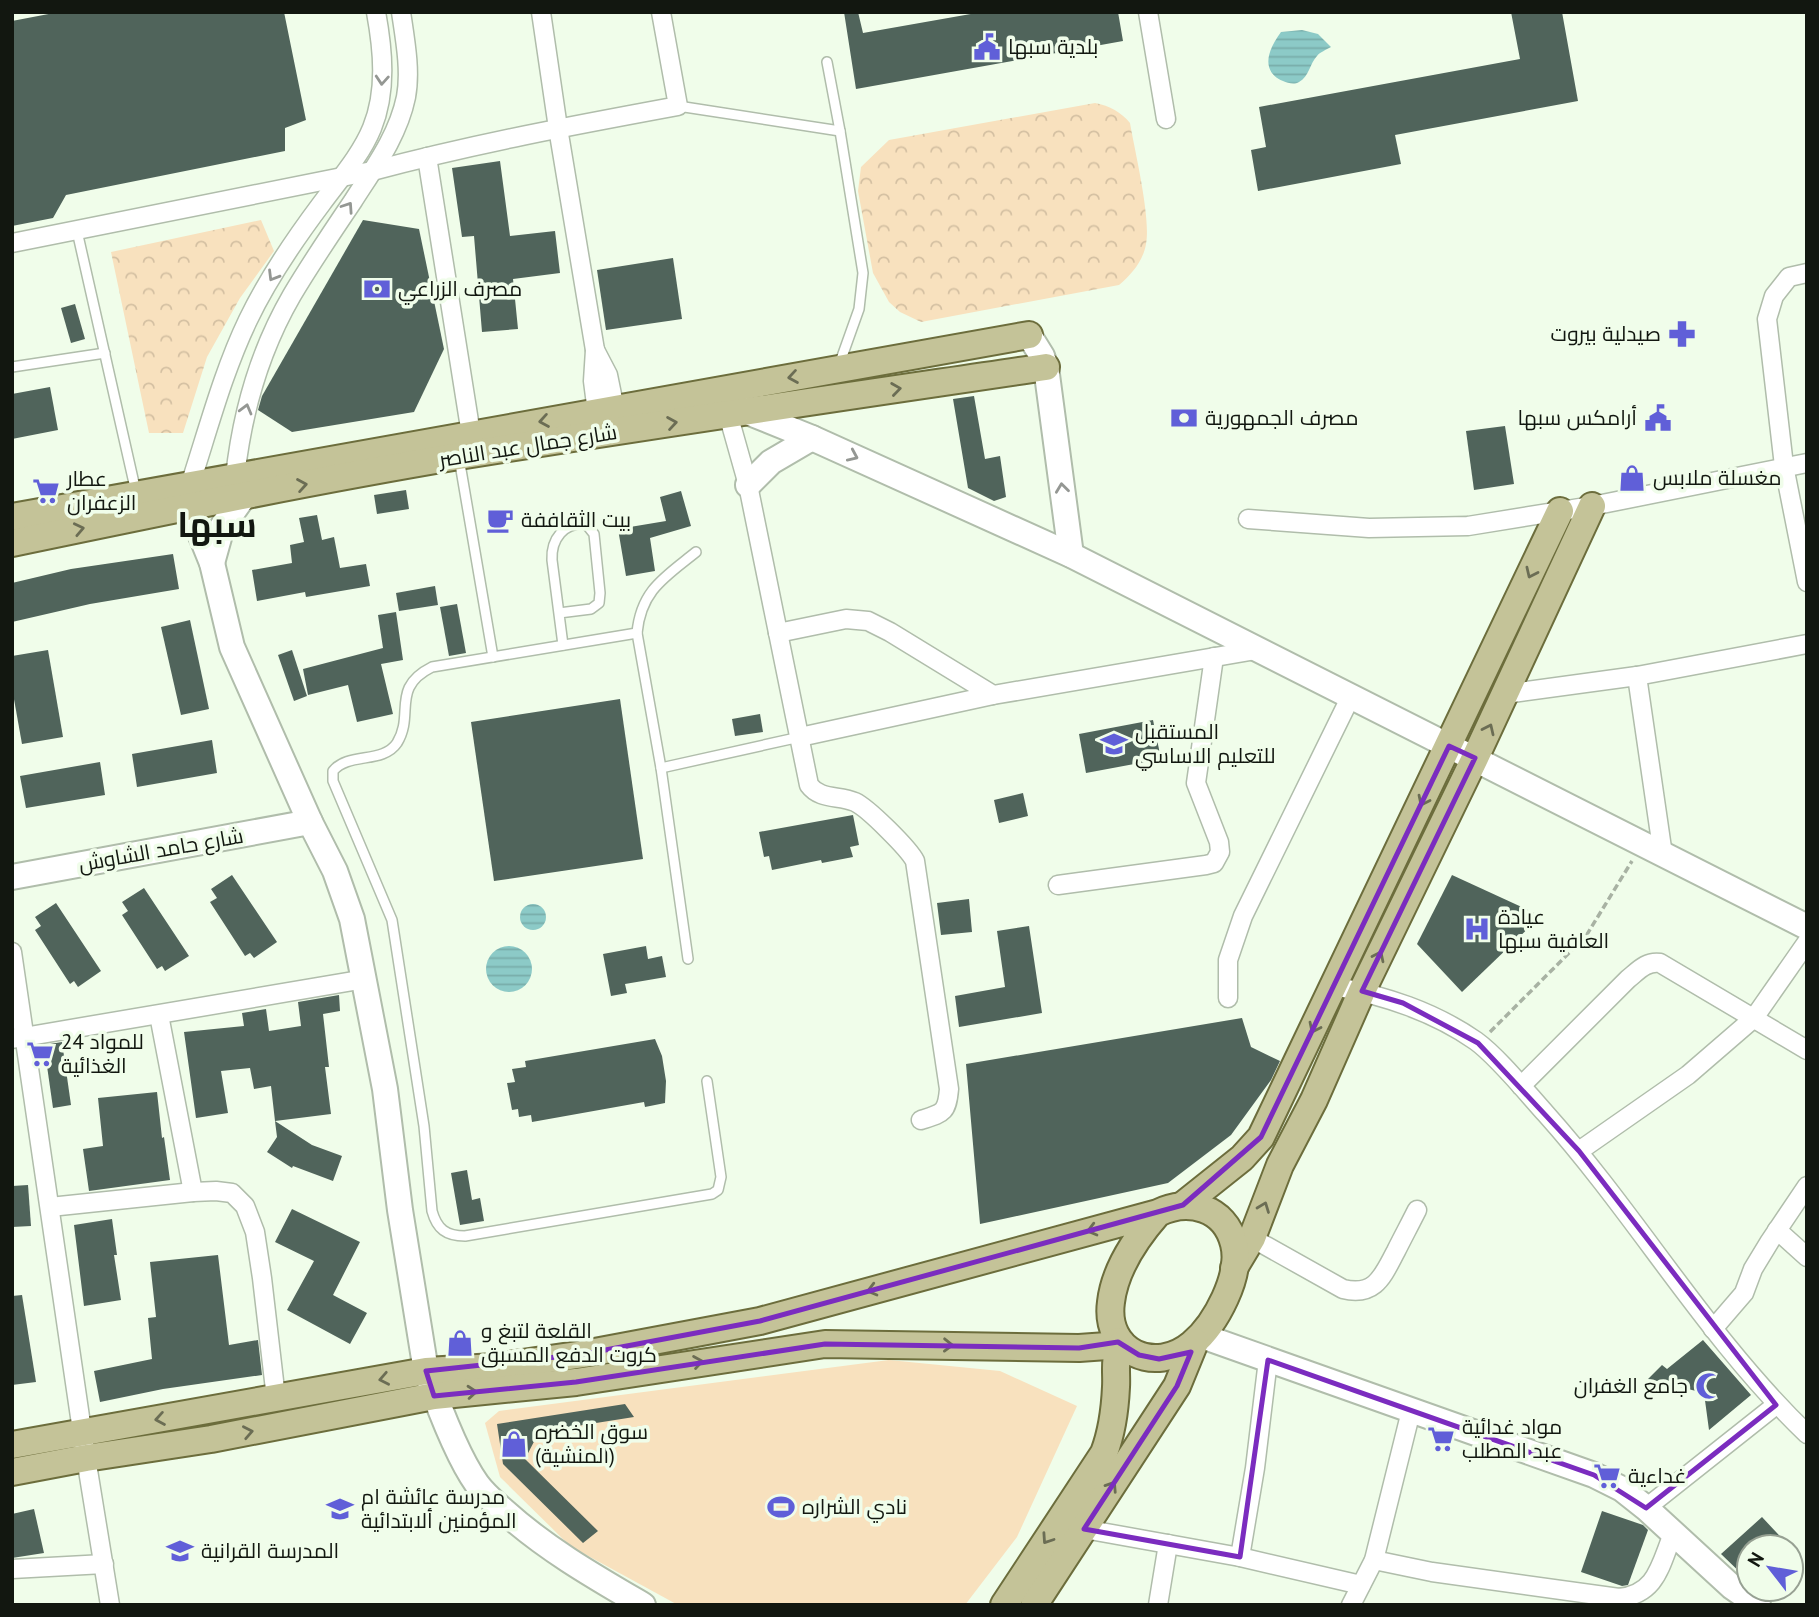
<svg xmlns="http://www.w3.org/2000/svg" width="1819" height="1617" font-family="'PT Sans',Cairo,sans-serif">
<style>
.park{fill:url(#park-crowns)}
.pitch{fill:#f8e1be}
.water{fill:url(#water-rules)}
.building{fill:#50645b}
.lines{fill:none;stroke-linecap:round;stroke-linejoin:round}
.lane-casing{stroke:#b0bdab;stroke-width:12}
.street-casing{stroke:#b0bdab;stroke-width:21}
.secondary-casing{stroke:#b0bdab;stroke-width:28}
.primary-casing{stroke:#6c6d3c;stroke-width:30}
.path{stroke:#a8b2a3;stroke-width:3.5;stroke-dasharray:7 3.5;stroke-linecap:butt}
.lane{stroke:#fff;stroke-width:9}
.street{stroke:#fff;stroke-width:18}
.secondary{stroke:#fff;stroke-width:24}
.primary{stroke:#c4c398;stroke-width:26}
.oneway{stroke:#949793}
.oneway2{stroke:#6b6d54}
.marked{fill:none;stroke:#7b2cbf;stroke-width:5;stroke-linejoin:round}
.labels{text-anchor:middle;stroke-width:7;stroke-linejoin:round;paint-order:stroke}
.poi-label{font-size:21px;fill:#121710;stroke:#f0fdea;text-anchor:start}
.street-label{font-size:21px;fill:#121710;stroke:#f0fdea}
.town-label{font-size:35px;font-weight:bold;fill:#121710;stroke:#f0fdea}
</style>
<defs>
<pattern id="park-crowns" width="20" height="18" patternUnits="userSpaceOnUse" patternTransform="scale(1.75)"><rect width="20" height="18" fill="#f8e1be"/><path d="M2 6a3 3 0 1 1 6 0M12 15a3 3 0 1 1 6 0" fill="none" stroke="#d4c0a2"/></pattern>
<pattern id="water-rules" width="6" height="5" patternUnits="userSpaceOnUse" patternTransform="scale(1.75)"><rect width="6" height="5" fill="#8ccac7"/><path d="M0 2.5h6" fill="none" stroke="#78adaa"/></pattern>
</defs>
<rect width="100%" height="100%" fill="#f0fdea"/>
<!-- park -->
<g class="park">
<path d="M1095,103C1110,106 1121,112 1130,123C1135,152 1151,218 1146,244C1143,261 1132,274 1119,285L921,322L900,312L889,302L873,273L858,191L861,167L889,140Z"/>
<polygon points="261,220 274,251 240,298 207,357 183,433 149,433 111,252"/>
</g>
<!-- pitch -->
<polygon class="pitch" points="889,1360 1000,1371 1077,1406 1017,1537 965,1605 678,1605 570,1546 500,1477 485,1423 499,1411"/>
<!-- water -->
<g class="water">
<path d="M1302,30L1318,34L1331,47C1326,50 1320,52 1317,56C1310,63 1309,77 1299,82C1294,85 1288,83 1283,81C1259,71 1269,48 1281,32Z"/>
<circle cx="533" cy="917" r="13"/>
<circle cx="509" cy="969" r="23"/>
</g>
<!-- building -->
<g class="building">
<polygon points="59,12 284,12 306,120 285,128 285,151 66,195 53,218 12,226 12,21"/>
<polygon points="844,12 858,12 863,33 982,12 1118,12 1123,41 856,89"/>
<polygon points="1511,12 1562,12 1578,101 1395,135 1401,164 1258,191 1251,150 1266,147 1259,107 1520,59"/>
<polygon points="500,161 510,236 555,231 560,273 513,279 518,329 482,332 474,236 462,237 452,168"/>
<polygon points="363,220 419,229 444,349 414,412 292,432 258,410 262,396"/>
<polygon points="673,258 682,319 606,330 597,270"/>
<polygon points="75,304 85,339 71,343 61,308"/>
<polygon points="50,387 58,430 12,439 12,394"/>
<polygon points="974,396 985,459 1000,456 1006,497 994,501 968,488 953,399"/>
<polygon points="1505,426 1514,484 1474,490 1466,431"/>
<polygon points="406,490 409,509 377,514 374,495"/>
<polygon points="681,491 691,526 650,538 655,571 626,576 618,529 666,521 660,497"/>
<polygon points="317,515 322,540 334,537 340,568 366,564 370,586 306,597 305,592 257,601 252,570 292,563 290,545 304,542 299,518"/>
<polygon points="173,554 179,589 90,604 12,622 12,583 71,569"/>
<polygon points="435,586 438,605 399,611 396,593"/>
<polygon points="457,604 466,653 449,656 440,607"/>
<polygon points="396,612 403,660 381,664 393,714 357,722 348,685 308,695 303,669 383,648 378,615"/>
<polygon points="190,620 209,709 181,715 161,627"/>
<polygon points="48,650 63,737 22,744 12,688 12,656"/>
<polygon points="292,650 307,696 294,701 278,655"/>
<polygon points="620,699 643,859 494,881 471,722"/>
<polygon points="760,714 763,732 735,736 732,719"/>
<polygon points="1153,720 1161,759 1086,773 1079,734"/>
<polygon points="212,740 217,773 137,787 132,754"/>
<polygon points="100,762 105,795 26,808 20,776"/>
<polygon points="1023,793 1028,816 999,823 994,800"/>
<polygon points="853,815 859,845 850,847 853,857 822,863 821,860 772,870 769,856 764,857 759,832"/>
<polygon points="232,875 277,942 254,958 250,953 245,956 210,902 217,898 211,889"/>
<polygon points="1452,875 1541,916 1462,992 1417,944"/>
<polygon points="144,888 189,956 165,971 162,966 157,969 122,915 128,911 122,902"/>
<polygon points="969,899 972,932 941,935 937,903"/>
<polygon points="56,903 101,971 78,987 74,981 70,984 35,930 41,926 35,917"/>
<polygon points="1029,926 1042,1013 959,1027 955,996 1005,987 997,931"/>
<polygon points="646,946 648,959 662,956 666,977 625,984 627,993 611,996 603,954"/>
<polygon points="339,995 340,1011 323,1014 329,1067 325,1067 331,1114 275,1121 271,1086 254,1089 250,1068 221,1071 228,1113 196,1118 184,1032 244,1026 242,1013 266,1009 269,1031 301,1026 298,1002"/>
<polygon points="1242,1018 1251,1047 1280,1061 1271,1080 1231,1135 1168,1183 980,1224 966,1064"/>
<polygon points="655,1039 662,1056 666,1081 665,1103 645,1107 644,1102 532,1122 531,1115 519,1117 518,1109 512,1110 507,1083 515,1082 512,1069 526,1067 525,1061"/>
<polygon points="62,1042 71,1105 53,1108 44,1045"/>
<polygon points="157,1092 162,1138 164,1137 170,1180 89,1191 83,1149 103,1146 98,1098"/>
<polygon points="275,1121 312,1145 342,1156 333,1181 293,1166 292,1168 267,1152 277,1137"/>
<polygon points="467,1170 472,1200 480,1198 484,1221 460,1225 451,1173"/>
<polygon points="28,1185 31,1226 12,1227 12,1186"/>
<polygon points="292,1209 360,1242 333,1295 367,1313 350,1344 287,1310 314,1261 275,1242"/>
<polygon points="112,1219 117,1255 114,1255 121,1300 84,1306 74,1225"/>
<polygon points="218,1255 229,1345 258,1340 262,1375 163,1389 100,1402 94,1371 152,1359 148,1318 156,1317 150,1262"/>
<polygon points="22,1295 36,1382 12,1385 12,1296"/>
<polygon points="1703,1340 1751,1395 1709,1430 1704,1393 1648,1379 1662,1365 1667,1369"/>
<polygon points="625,1404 634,1417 539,1432 525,1459 598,1531 583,1543 503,1464 497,1424"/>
<polygon points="34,1509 44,1553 12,1558 12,1514"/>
<polygon points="1602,1511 1643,1525 1648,1530 1628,1585 1622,1586 1581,1572"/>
<polygon points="1762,1517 1790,1547 1749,1547 1749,1581 1721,1554"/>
</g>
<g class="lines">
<defs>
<g id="lane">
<polyline points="827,62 840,131 863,273 859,309 839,365"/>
<polyline points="678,106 840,131"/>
<polyline points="77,231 136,492"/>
<polyline points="12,367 105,353"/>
<polyline points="459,458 493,657"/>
<path d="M559,613L591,609L599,603L600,593L594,534L586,524C564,522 551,539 552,560L563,645"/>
<path d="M637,633C641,590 665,577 696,552"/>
<polyline points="661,768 800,737"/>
<path d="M688,959L661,768L637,633L432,667C390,688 415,714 397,743C383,764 348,752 333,771V781L392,920L424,1126L432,1211C437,1229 446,1236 465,1236L712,1194L718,1190L721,1177L707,1081"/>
</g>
<g id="street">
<polyline points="541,12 558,128 595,350 593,381 598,420"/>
<polyline points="1148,12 1166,119"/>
<polyline points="427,157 471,434"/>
<path d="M12,243L372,171C473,144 575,125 678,106L661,12"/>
<polyline points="1807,273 1789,277 1774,296 1767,319 1784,466 1807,582"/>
<polyline points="595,350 608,375 617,419"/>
<path d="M728,414L748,485L809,785C820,800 839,795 855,802C868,808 909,849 915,861L949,1089C947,1113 943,1113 921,1120"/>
<path d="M235,477C242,413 260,350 292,295C311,263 332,232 353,201C374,168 398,136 406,97C411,71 405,39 401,12"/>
<path d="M190,485C208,430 223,372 248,320C268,278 295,239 322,203C339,180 361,155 372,128C387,91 383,50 376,12"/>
<polyline points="1248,519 1369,528 1468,526 1592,506 1807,463"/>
<polyline points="778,633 846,619 868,621 890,632 993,695 1256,650"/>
<polyline points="1637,676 1663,855"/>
<polyline points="1505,694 1637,676 1807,644"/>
<polyline points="800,737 993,695"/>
<polyline points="1058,885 1206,865 1214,863 1220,852 1219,842 1196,783 1214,657"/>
<polyline points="12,952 86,1458 110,1605"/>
<path d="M1334,986C1385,996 1433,1011 1476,1041C1498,1057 1527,1093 1546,1114C1638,1217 1707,1338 1807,1434"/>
<polyline points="1228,998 1228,960 1243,916 1351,696"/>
<polyline points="159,1015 193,1192"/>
<polyline points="12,1039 365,979"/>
<path d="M1521,1086L1628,979C1638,971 1646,961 1660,963L1807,1050"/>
<polyline points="1579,1151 1688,1075 1754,1018 1807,942"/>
<polyline points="50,1207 193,1192 216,1191 232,1193 245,1206 255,1232 262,1278 276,1398"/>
<polyline points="1777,1230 1807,1257"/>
<path d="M1252,1238L1343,1289C1376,1297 1383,1275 1396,1251C1403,1237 1410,1224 1417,1210"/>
<polyline points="1713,1329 1744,1293 1753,1269 1770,1241 1807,1186"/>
<polyline points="1646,1508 1776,1405"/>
<polyline points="1084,1529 1240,1557 1361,1585"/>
<polyline points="1240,1557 1255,1468 1268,1360"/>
<path d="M1374,1560L1432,1572L1619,1598C1657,1594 1660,1565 1673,1534"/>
<polyline points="12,1569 104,1564"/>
<polyline points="1158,1605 1168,1544"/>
<polyline points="1351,1605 1374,1560 1411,1411"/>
</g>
<g id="secondary">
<polyline points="1029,335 1042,356 1046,367 1071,555"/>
<polyline points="744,406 745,411 812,438 1071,555 1807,927"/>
<polyline points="748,485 771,462 812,438"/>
<path d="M190,487L195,521L212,563L232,647L310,822L335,871L352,919L385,1089L400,1210L426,1371C438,1405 457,1456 477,1484C485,1495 495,1503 504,1511C546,1549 595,1577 643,1605"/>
<polyline points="212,563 222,527 244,496"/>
<polyline points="12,877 310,822"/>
<polyline points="1202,1336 1594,1475 1622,1489 1646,1508 1732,1587 1758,1605"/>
</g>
<g id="primary">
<polyline points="12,517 1029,335"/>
<path d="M12,543C161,512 310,481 459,456C655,424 850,396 1046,367"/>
<polyline points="1183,1205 1242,1158 1261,1137 1560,511"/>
<polyline points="1234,1268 1252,1238 1280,1165 1314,1100 1362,991 1475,758 1592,506"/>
<path d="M12,1445L426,1371L495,1367L584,1354L760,1321L1158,1213C1188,1198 1225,1207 1234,1244C1242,1275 1216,1324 1192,1344C1155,1375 1104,1352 1111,1302C1115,1268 1136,1238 1158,1213"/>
<polyline points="12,1472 86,1458 211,1439 434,1396 576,1382 825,1344 1079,1348 1107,1346 1119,1341"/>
<path d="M1004,1605L1104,1453C1112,1432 1115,1409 1116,1387C1117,1372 1113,1358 1122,1344"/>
<polyline points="1034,1605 1177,1386 1195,1342"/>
</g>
</defs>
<!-- lane casing -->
<use href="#lane" class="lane-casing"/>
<!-- street casing -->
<use href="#street" class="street-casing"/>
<!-- secondary casing -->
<use href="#secondary" class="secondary-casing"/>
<!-- primary casing -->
<use href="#primary" class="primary-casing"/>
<!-- path -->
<polyline class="path" points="1490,1032 1586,936 1632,861"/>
<!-- lane -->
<use href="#lane" class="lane"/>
<!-- street -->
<use href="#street" class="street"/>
<!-- secondary -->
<use href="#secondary" class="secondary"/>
<!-- primary -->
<use href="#primary" class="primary"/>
</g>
<!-- one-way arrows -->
<defs><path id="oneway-chevron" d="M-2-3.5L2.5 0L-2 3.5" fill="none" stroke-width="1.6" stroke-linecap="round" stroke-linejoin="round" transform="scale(1.75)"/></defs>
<g class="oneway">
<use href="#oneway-chevron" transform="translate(382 80) rotate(94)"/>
<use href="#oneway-chevron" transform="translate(348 207) rotate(-56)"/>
<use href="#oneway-chevron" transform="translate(273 276) rotate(121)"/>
<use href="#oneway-chevron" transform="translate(246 409) rotate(-75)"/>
<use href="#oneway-chevron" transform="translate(853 456) rotate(24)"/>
<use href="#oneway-chevron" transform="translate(1062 488) rotate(-97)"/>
</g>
<g class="oneway2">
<use href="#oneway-chevron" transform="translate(793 377) rotate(171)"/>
<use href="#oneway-chevron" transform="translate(896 389) rotate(-8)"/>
<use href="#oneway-chevron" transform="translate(544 421) rotate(170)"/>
<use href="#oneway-chevron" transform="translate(672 423) rotate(-9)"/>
<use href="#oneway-chevron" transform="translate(302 485) rotate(-10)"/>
<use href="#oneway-chevron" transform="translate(79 529) rotate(-12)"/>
<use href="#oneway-chevron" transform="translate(1531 573) rotate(115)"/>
<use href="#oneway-chevron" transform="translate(1489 729) rotate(-65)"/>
<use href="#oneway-chevron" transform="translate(1423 801) rotate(116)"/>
<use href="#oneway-chevron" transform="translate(1379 956) rotate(-64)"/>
<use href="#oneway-chevron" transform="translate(1314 1028) rotate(116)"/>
<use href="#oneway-chevron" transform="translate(1264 1207) rotate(-69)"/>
<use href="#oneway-chevron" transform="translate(1092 1230) rotate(165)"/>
<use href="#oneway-chevron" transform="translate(872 1290) rotate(165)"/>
<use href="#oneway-chevron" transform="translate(948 1345) rotate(1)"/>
<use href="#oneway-chevron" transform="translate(698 1362) rotate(-9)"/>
<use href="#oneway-chevron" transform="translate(384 1379) rotate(169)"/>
<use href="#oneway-chevron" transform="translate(472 1392) rotate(-5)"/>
<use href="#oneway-chevron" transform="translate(160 1419) rotate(170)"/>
<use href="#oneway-chevron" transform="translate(248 1432) rotate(-11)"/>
<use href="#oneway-chevron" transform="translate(1112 1486) rotate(-57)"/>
<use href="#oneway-chevron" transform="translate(1047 1539) rotate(124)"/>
</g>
<!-- marked area -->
<path class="marked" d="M1449,746L1475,758L1362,991L1403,1003L1478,1043L1579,1151L1776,1405L1646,1508L1594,1475L1268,1360L1240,1557L1084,1529L1177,1386L1191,1352L1159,1359L1139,1355L1118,1342L1079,1348L825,1344L576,1382L434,1396L426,1371L584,1354L760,1321L1183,1205L1261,1137Z"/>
<!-- icons -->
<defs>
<symbol id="civic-bare" viewBox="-9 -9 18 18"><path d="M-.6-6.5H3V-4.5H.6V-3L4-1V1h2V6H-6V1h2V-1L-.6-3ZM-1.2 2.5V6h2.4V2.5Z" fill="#605fd8" stroke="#f0fdea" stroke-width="2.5" paint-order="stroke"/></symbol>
<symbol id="bank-bare" viewBox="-9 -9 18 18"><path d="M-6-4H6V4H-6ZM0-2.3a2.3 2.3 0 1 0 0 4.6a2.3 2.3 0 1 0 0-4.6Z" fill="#605fd8" stroke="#f0fdea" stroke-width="2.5" paint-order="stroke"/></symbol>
<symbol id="pharmacy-bare" viewBox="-9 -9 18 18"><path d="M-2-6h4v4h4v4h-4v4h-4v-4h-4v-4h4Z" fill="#605fd8" stroke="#f0fdea" stroke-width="2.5" paint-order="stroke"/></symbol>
<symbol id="shop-bare" viewBox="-9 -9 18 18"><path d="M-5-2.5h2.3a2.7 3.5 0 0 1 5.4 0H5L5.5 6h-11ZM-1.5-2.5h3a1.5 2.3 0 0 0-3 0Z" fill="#605fd8" stroke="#f0fdea" stroke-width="2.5" paint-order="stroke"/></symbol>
<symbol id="supermarket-bare" viewBox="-9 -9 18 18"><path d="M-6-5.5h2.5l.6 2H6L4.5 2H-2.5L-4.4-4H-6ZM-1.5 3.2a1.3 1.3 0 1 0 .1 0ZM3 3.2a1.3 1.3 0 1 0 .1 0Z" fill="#605fd8" stroke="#f0fdea" stroke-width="2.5" paint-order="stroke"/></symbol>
<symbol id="cafe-bare" viewBox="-9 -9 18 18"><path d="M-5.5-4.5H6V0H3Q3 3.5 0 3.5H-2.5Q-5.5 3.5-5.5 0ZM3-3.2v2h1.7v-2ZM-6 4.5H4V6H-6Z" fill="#605fd8" stroke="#f0fdea" stroke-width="2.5" paint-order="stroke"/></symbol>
<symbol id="school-bare" viewBox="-9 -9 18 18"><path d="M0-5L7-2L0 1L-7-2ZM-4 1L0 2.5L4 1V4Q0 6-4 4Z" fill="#605fd8" stroke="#f0fdea" stroke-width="2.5" paint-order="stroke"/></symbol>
<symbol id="hospital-bare" viewBox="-9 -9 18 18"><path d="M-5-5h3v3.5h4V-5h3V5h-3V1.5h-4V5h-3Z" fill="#605fd8" stroke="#f0fdea" stroke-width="2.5" paint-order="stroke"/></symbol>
<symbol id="mosque-bare" viewBox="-9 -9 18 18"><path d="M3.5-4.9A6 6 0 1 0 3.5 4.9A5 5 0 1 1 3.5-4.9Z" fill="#605fd8" stroke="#f0fdea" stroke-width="2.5" paint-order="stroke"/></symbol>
<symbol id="stadium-bare" viewBox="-9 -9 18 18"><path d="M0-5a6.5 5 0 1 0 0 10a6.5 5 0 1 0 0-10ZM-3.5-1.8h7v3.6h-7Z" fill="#605fd8" stroke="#f0fdea" stroke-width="2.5" paint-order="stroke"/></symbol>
</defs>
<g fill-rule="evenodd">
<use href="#civic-bare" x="968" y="28" width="38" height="38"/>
<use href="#bank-bare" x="358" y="270" width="38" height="38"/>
<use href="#pharmacy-bare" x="1663" y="315" width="38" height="38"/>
<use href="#bank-bare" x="1165" y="399" width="38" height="38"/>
<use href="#civic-bare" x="1639" y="399" width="38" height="38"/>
<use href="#shop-bare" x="1613" y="459" width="38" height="38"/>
<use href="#supermarket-bare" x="27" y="472" width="38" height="38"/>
<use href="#cafe-bare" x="481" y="501" width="38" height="38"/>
<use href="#school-bare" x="1095" y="725" width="38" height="38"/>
<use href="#hospital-bare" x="1458" y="910" width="38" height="38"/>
<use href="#supermarket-bare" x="21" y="1035" width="38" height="38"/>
<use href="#shop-bare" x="441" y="1324" width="38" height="38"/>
<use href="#mosque-bare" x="1690" y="1367" width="38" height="38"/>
<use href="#supermarket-bare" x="1422" y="1420" width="38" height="38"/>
<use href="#shop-bare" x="495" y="1425" width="38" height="38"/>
<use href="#supermarket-bare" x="1588" y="1457" width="38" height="38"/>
<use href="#stadium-bare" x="762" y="1488" width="38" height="38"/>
<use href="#school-bare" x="321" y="1490" width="38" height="38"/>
<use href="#school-bare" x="161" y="1532" width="38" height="38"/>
</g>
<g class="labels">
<!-- poi labels -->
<g class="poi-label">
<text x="1008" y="54">بلدية سبها</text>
<text x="398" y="296">مصرف الزراعي</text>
<text x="1661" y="341" text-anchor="end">صيدلية بيروت</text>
<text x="1205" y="425">مصرف الجمهورية</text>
<text x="1637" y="425" text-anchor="end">أرامكس سبها</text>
<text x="1653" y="485">مغسلة ملابس</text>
<text x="67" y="486">عطار<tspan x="67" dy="24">الزعفران</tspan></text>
<text x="521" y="527">بيت الثقاففة</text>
<text x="1135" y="739">المستقبل<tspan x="1135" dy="24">للتعليم الاساسي</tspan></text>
<text x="1498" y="924">عيادة<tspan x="1498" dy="24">العافية سبها</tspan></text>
<text x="61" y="1049">24 للمواد<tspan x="61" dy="24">الغذائية</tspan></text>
<text x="481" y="1338">القلعة لتبغ و<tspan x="481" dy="24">كروت الدفع المسبق</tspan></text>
<text x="1688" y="1393" text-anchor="end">جامع الغفران</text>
<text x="1462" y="1434">مواد غدائية<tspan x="1462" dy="24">عبد المطلب</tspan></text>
<text x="535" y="1439">سوق الخضره<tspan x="535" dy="24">(المنشية)</tspan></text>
<text x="1628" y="1483">غداءية</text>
<text x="361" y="1504">مدرسة عائشة ام<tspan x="361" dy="24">المؤمنين ألابتدائية</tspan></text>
<text x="802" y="1514">نادي الشراره</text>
<text x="201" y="1558">المدرسة القرانية</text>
</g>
<!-- street labels -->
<g class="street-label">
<text transform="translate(528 446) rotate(-9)" y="7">شارع جمال عبد الناصر</text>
<text transform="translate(161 850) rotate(-10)" y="7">شارع حامد الشاوش</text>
</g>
<!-- town labels -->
<g class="town-label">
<text x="217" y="537">سبها</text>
</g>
</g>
<!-- border -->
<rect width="1819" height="1617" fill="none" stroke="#121710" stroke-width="28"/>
<!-- north arrow -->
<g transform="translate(1770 1568) rotate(301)"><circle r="33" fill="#f0fdea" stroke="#97a193" stroke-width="2"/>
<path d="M0-5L12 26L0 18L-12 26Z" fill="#605fd8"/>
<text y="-10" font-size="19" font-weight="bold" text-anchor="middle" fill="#121710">N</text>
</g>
</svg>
